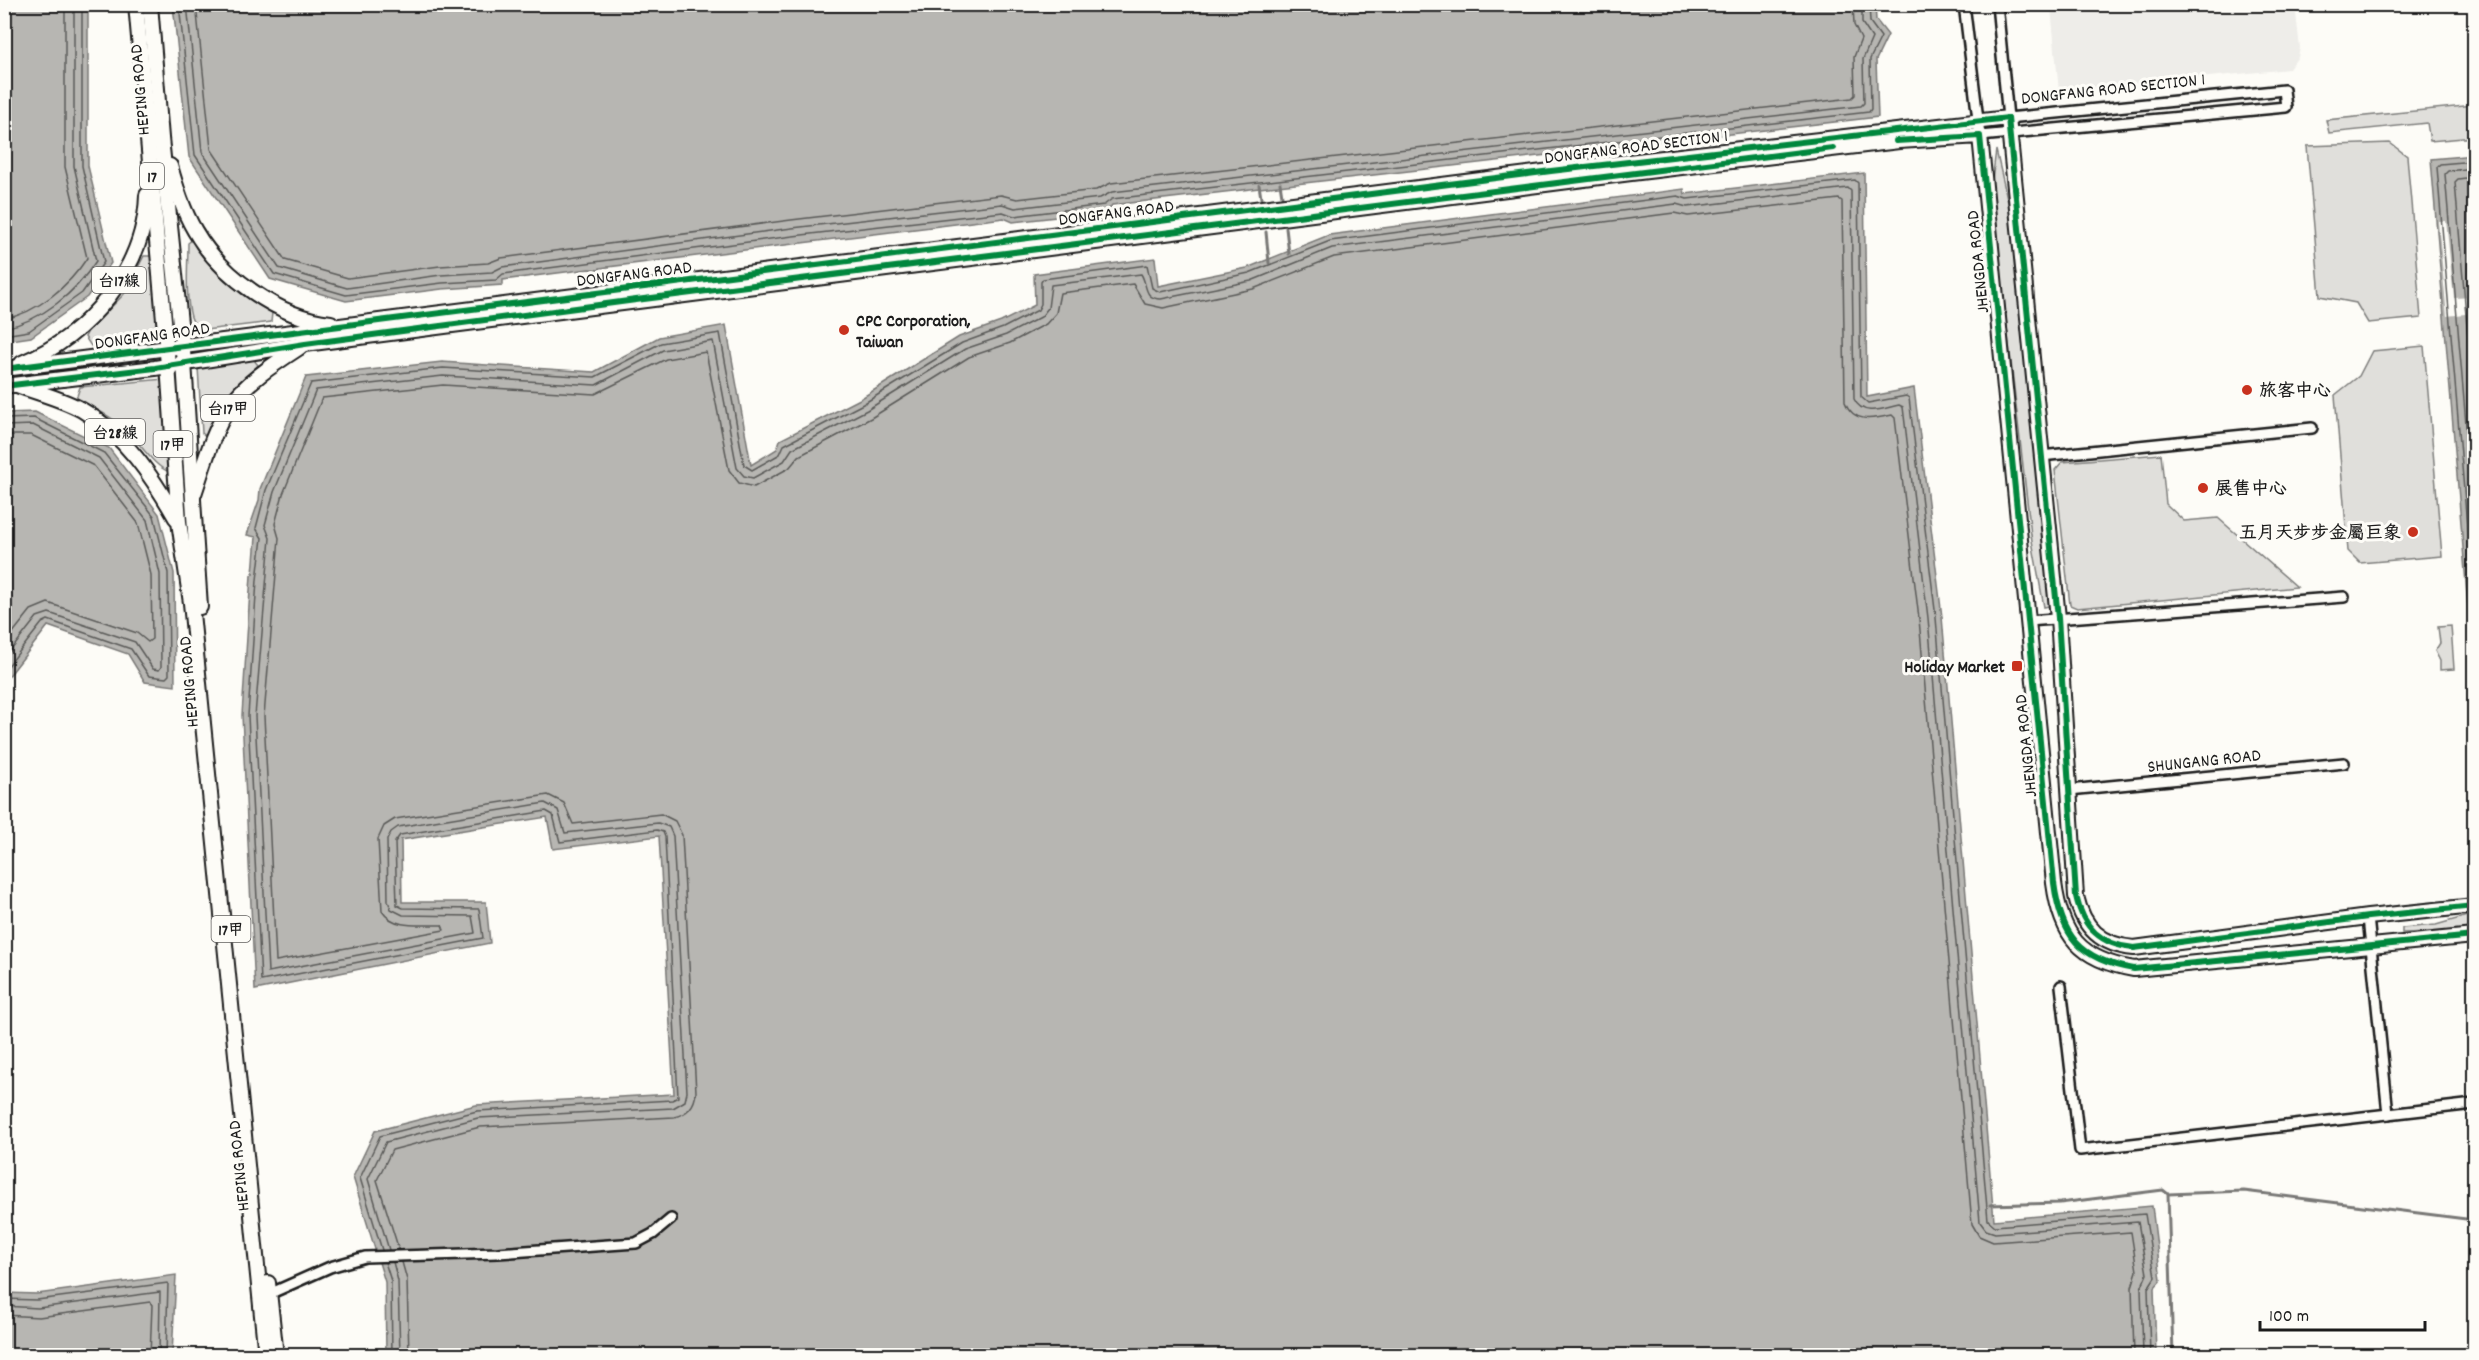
<svg xmlns="http://www.w3.org/2000/svg" width="2479" height="1360" font-family="Dekko,'LXGW WenKai TC',sans-serif">
<style>
.built{fill:#eeede9}
.green{fill:#e0dfdb;stroke:#7e7e7c;stroke-width:1.5}
.water{fill:#b7b6b2;stroke:#797876;stroke-width:1.5}
.pier{fill:#fdfcf7}
.lines{fill:none;stroke-linecap:round;stroke-linejoin:round}
.shore{stroke:#5a5a58;stroke-width:1.5}
.stream{stroke:#797876;stroke-width:3}
.street-casing{stroke:#1c1c1c;stroke-width:14}
.primary-casing{stroke:#1c1c1c;stroke-width:18}
.street{stroke:#fdfcf7;stroke-width:9}
.primary{stroke:#fdfcf7;stroke-width:14}
.cycleway-casing{stroke:#fdfcf7;stroke-width:10}
.cycleway{stroke:#00873e;stroke-width:6}
.poi-dot{fill:#c8321e;stroke:#fdfcf7;stroke-width:2}
.labels{text-anchor:middle;stroke-width:6;stroke-linejoin:round;paint-order:stroke}
.shield{fill:#fdfcf7;stroke:#605f5e;stroke-width:1.5}
.shield-label{font-size:16px;font-weight:bold;fill:#1c1c1c}
.street-label{font-size:18px;fill:#1c1c1c;stroke:#fdfcf7}
.poi-label{font-size:18px;font-weight:bold;fill:#1c1c1c;stroke:#fdfcf7;text-anchor:start}
</style>
<rect width="100%" height="100%" fill="#fdfcf7"/>
<filter id="ink" filterUnits="userSpaceOnUse"><feTurbulence type="fractalNoise" baseFrequency=".0167" numOctaves="2"/><feDisplacementMap in="SourceGraphic" scale="12" xChannelSelector="R" yChannelSelector="G"/><feConvolveMatrix kernelMatrix="1 2 1 2 8 2 1 2 1" color-interpolation-filters="sRGB"/></filter>
<g filter="url(#ink)">
<!-- built -->
<polygon class="built" points="2041,5 2295,5 2300,48 2298,57 2289,69 2059,92 2051,8 2041,8"/>
<!-- green -->
<g class="green">
<polygon points="2474,105 2474,137 2430,141 2427,123 2329,133 2326,120"/>
<polygon points="2390,143 2407,156 2421,318 2368,323 2356,303 2320,296 2307,146"/>
<polygon points="1996,150 2012,220 2049,606 2044,607 2031,535 1994,214 1992,181"/>
<path d="M193,239L272,313L271,322L205,330C199,328 193,325 191,317C185,295 188,266 188,243Z"/>
<polygon points="144,256 153,256 161,335 91,346 85,337 88,331 124,294"/>
<polygon points="2424,346 2442,556 2360,563 2348,551 2335,395 2359,376 2372,351"/>
<polygon points="253,359 258,365 229,399 208,438 202,433 198,367"/>
<path d="M164,379L170,472C154,468 136,437 122,426C108,414 92,407 76,399L80,387Z"/>
<polygon points="2161,454 2166,504 2184,521 2218,518 2297,587 2077,608 2070,605 2055,470 2062,462"/>
<polygon points="2451,626 2454,669 2440,670 2440,661 2435,651 2440,643 2438,627"/>
<polygon points="2474,914 2474,931 2402,933 2402,928 2436,925"/>
</g>
<!-- water -->
<g class="water">
<polygon points="5,4 88,5 88,166 111,263 87,297 31,337 5,341"/>
<polygon points="1875,4 1876,20 1888,35 1876,60 1878,117 1112,205 1108,211 1013,222 1004,218 600,268 600,270 589,269 503,280 503,285 442,289 346,301 270,279 189,157 173,5"/>
<polygon points="2474,155 2474,681 2431,159"/>
<polygon points="1864,173 1867,397 1914,388 1942,617 1994,1220 2152,1206 2161,1280 2154,1288 2156,1355 386,1355 385,1282 353,1177 375,1131 476,1105 674,1094 659,836 553,849 547,817 401,840 402,902 486,902 490,943 255,990 242,715 251,575 253,574 256,537 247,535 259,500 260,489 306,377 442,362 594,372 659,337 726,325 751,465 777,449 780,440 860,399 959,337 1001,322 1035,305 1034,274 1155,258 1158,286 1247,268 1329,235 1684,189 1685,194"/>
<polygon points="35,412 109,448 159,514 174,573 175,686 145,682 128,654 48,626 5,681 5,413"/>
<polygon points="176,1275 172,1355 5,1355 5,1293 37,1294"/>
</g>
<!-- pier -->
<polygon class="pier" points="2438,221 2446,221 2454,298 2474,297 2474,313 2447,316"/>
<g class="lines">
<!-- shore -->
<g class="shore">
<polyline points="179,4 195,155 274,274 346,295 442,283 496,280 503,274 793,236 1003,212 1014,216 1104,205 1112,199 1869,112 1871,109 1870,59 1881,37 1870,22 1869,4"/>
<polyline points="187,4 202,152 279,268 347,288 441,275 492,272 502,267 792,228 1002,204 1015,208 1100,198 1112,192 1861,106 1864,103 1863,59 1872,38 1862,23 1862,4"/>
<polyline points="196,4 211,149 285,260 348,278 440,266 488,263 501,258 791,220 1001,195 1017,199 1096,190 1111,183 1852,98 1855,95 1854,57 1861,39 1854,25 1853,4"/>
<polyline points="2474,161 2440,164 2437,167 2474,610"/>
<polyline points="2474,168 2448,171 2445,174 2474,520"/>
<polyline points="2474,177 2458,179 2455,182 2474,412"/>
<path d="M4,319C37,313 69,286 87,258L65,167V4"/>
<path d="M4,328C42,321 76,292 96,261L74,166V4"/>
<polyline points="4,335 29,331 82,293 104,262 82,166 82,4"/>
<polyline points="4,419 34,418 104,453 154,516 168,573 169,675 166,678 149,676 131,649 48,620 42,623 4,671"/>
<polyline points="4,426 33,425 99,458 147,520 160,574 161,667 159,670 153,669 135,642 49,613 37,617 4,659"/>
<polyline points="4,435 31,435 94,466 138,523 151,575 152,639 148,642 137,633 48,603 31,610 4,644"/>
<polyline points="382,1250 360,1178 380,1136 477,1111 672,1100 678,1097 665,837 663,832 657,830 560,842 553,815 546,811 400,835 395,842 397,905 403,908 479,909 483,938 261,981 248,716 257,580 262,538 256,528 266,490 311,383 443,368 595,377 661,343 720,333 744,465 752,470 780,454 784,445 863,404 962,343 1003,328 1038,310 1041,304 1041,282 1043,279 1147,265 1152,288 1160,292 1249,273 1330,241 1678,196 1687,199 1855,180 1858,183 1861,397 1868,403 1906,396 1909,398 1936,618 1988,1220 1995,1226 2145,1214 2155,1277 2148,1288 2150,1356"/>
<path d="M389,1250L368,1179L386,1142L478,1118L673,1108L685,1101L687,1092L673,836L669,827L658,823L565,833L558,810L545,803L398,827L391,832L387,840L388,901L391,909L403,915L472,916L475,933L268,972L255,716L270,538L265,525L274,492L316,390L443,376L596,385L663,350L713,341L737,468L744,476L753,478L784,461L792,449L867,410L965,349L1006,335L1041,317L1048,308L1051,285L1141,274C1148,285 1143,299 1161,299L1251,281L1332,248L1676,204L1687,207L1848,188L1851,191L1854,399C1863,418 1884,408 1899,405L1903,407L1928,618L1980,1222L1986,1230L1995,1233L2138,1222L2147,1274L2141,1288L2143,1356"/>
<path d="M399,1250L377,1180L392,1150L480,1127L674,1117C688,1114 695,1105 696,1092L682,835L675,821L661,814L573,824L564,803L548,795L395,819L384,826L378,839L382,911C394,930 422,924 442,925L444,930L276,961L264,716L279,538L275,524L283,494L322,398L443,385L595,394L666,359L706,352L729,470L739,483L754,487L789,468L799,456L871,418L969,357L1010,343L1046,324L1056,313L1060,293L1133,284L1145,304L1163,308L1253,289L1334,257L1674,213L1688,216L1839,199L1842,201L1845,402C1854,424 1873,419 1892,415L1895,418L1919,619L1972,1224L1979,1236L1993,1242L2131,1232L2137,1271L2132,1287L2134,1356"/>
<polyline points="385,1262 391,1281 392,1356"/>
<polyline points="393,1262 398,1281 400,1356"/>
<polyline points="402,1262 407,1280 409,1356"/>
<polyline points="4,1299 37,1300 168,1283 166,1356"/>
<polyline points="4,1306 38,1308 160,1292 159,1356"/>
<polyline points="4,1315 39,1317 150,1302 152,1305 150,1356"/>
</g>
<!-- stream -->
<g class="stream">
<polyline points="1280,183 1282,196"/>
<polyline points="1259,185 1261,198"/>
<polyline points="1286,228 1289,254"/>
<polyline points="1266,232 1269,263"/>
<polyline points="2168,1194 2173,1356"/>
<polyline points="1990,1205 2060,1203 2163,1190 2168,1194 2244,1191 2474,1220"/>
</g>
<defs>
<g id="street">
<polyline points="1964,4 1980,136 2286,107 2284,90 2008,118 1997,4"/>
<polyline points="2041,456 2312,428"/>
<polyline points="2028,621 2344,597"/>
<polyline points="2069,790 2344,763"/>
<polyline points="2368,917 2388,1114"/>
<polyline points="2061,986 2080,1150 2474,1104"/>
<polyline points="269,1294 330,1267 365,1257 498,1253 636,1243 653,1234 671,1219"/>
</g>
<g id="primary">
<polyline points="136,4 168,365 179,522 191,603 266,1356"/>
<polyline points="150,4 161,138 184,362 200,607"/>
<path d="M170,166C176,187 183,211 195,231C221,276 279,318 331,323"/>
<path d="M22,363C88,336 145,269 147,195"/>
<path d="M4,369L1551,171L2008,118L2058,618L2076,896C2083,928 2101,945 2134,948L2368,917L2474,906"/>
<path d="M17,385C38,393 63,399 82,410C125,435 152,476 176,518"/>
<path d="M4,386L155,368L305,344L1631,173L1899,141L1980,136L2054,883C2061,936 2080,960 2134,969L2474,936"/>
<path d="M194,494C204,465 212,433 229,407C244,383 277,362 300,347"/>
<polyline points="268,1283 276,1356"/>
</g>
</defs>
<!-- street casing -->
<use href="#street" class="street-casing"/>
<!-- primary casing -->
<use href="#primary" class="primary-casing"/>
<!-- street -->
<use href="#street" class="street"/>
<!-- primary -->
<use href="#primary" class="primary"/>
<defs>
<g id="cycleway">
<path d="M1896,141L1980,136L2054,883C2061,936 2080,960 2134,969L2474,936"/>
<path d="M4,369L1551,171L2008,118L2058,618L2076,896C2083,928 2101,945 2134,948L2368,917L2474,906"/>
<polyline points="4,386 155,368 305,344 636,300 1833,148"/>
</g>
</defs>
<!-- cycleway casing -->
<use href="#cycleway" class="cycleway-casing"/>
<!-- cycleway -->
<use href="#cycleway" class="cycleway"/>
</g>
</g>
<!-- markers -->
<g class="poi-dot">
<circle cx="844" cy="330" r="6"/>
<circle cx="2247" cy="390" r="6"/>
<circle cx="2203" cy="488" r="6"/>
<circle cx="2413" cy="532" r="6"/>
<rect x="2011" y="660" width="12" height="12" rx="3"/>
</g>
<g class="labels">
<!-- shield labels -->
<g class="shield">
<rect x="140" y="163" width="24" height="26" rx="4.5"/>
<rect x="92" y="267" width="54" height="26" rx="4.5"/>
<rect x="201" y="395" width="54" height="26" rx="4.5"/>
<rect x="85" y="419" width="60" height="26" rx="4.5"/>
<rect x="153.5" y="431" width="39" height="26" rx="4.5"/>
<rect x="211.5" y="916" width="39" height="26" rx="4.5"/>
</g>
<g class="shield-label">
<text x="152" y="182">17</text>
<text x="119" y="286">台17線</text>
<text x="228" y="414">台17甲</text>
<text x="115" y="438">台28線</text>
<text x="173" y="450">17甲</text>
<text x="231" y="935">17甲</text>
</g>
<!-- street labels -->
<g class="street-label">
<text transform="translate(2113 88) rotate(-6)" y="6">DONGFANG ROAD SECTION 1</text>
<text transform="translate(139 90) rotate(-95)" y="6">HEPING ROAD</text>
<text transform="translate(1636 146) rotate(-7)" y="6">DONGFANG ROAD SECTION 1</text>
<text transform="translate(1116 212) rotate(-7)" y="6">DONGFANG ROAD</text>
<text transform="translate(1977 262) rotate(-96)" y="6">JHENGDA ROAD</text>
<text transform="translate(634 273) rotate(-7)" y="6">DONGFANG ROAD</text>
<text transform="translate(152 335) rotate(-8)" y="6">DONGFANG ROAD</text>
<text transform="translate(188 682) rotate(-95)" y="6">HEPING ROAD</text>
<text transform="translate(2025 746) rotate(-96)" y="6">JHENGDA ROAD</text>
<text transform="translate(2204 760) rotate(-6)" y="6">SHUNGANG ROAD</text>
<text transform="translate(238 1166) rotate(-96)" y="6">HEPING ROAD</text>
</g>
<!-- poi labels -->
<g class="poi-label">
<text x="856" y="326">CPC Corporation,<tspan x="856" dy="21">Taiwan</tspan></text>
<text x="2259" y="396">旅客中心</text>
<text x="2215" y="494">展售中心</text>
<text x="2401" y="538" text-anchor="end">五月天步步金屬巨象</text>
<text x="2005" y="672" text-anchor="end">Holiday Market</text>
</g>
</g>
<!-- margin -->
<rect width="2479" height="1360" fill="none" stroke="#fdfcf7" stroke-width="24"/>
<rect x="12" y="12" width="2455" height="1336" fill="none" stroke="#1c1c1c" stroke-width="2" filter="url(#ink)"/>
<!-- scale -->
<path d="M2260 1321v9h165v-9" fill="none" stroke="#1c1c1c" stroke-width="3"/>
<text x="2269" y="1321" font-size="18" fill="#1c1c1c" stroke="#fdfcf7" stroke-width="4.5" paint-order="stroke">100 m</text>
</svg>
